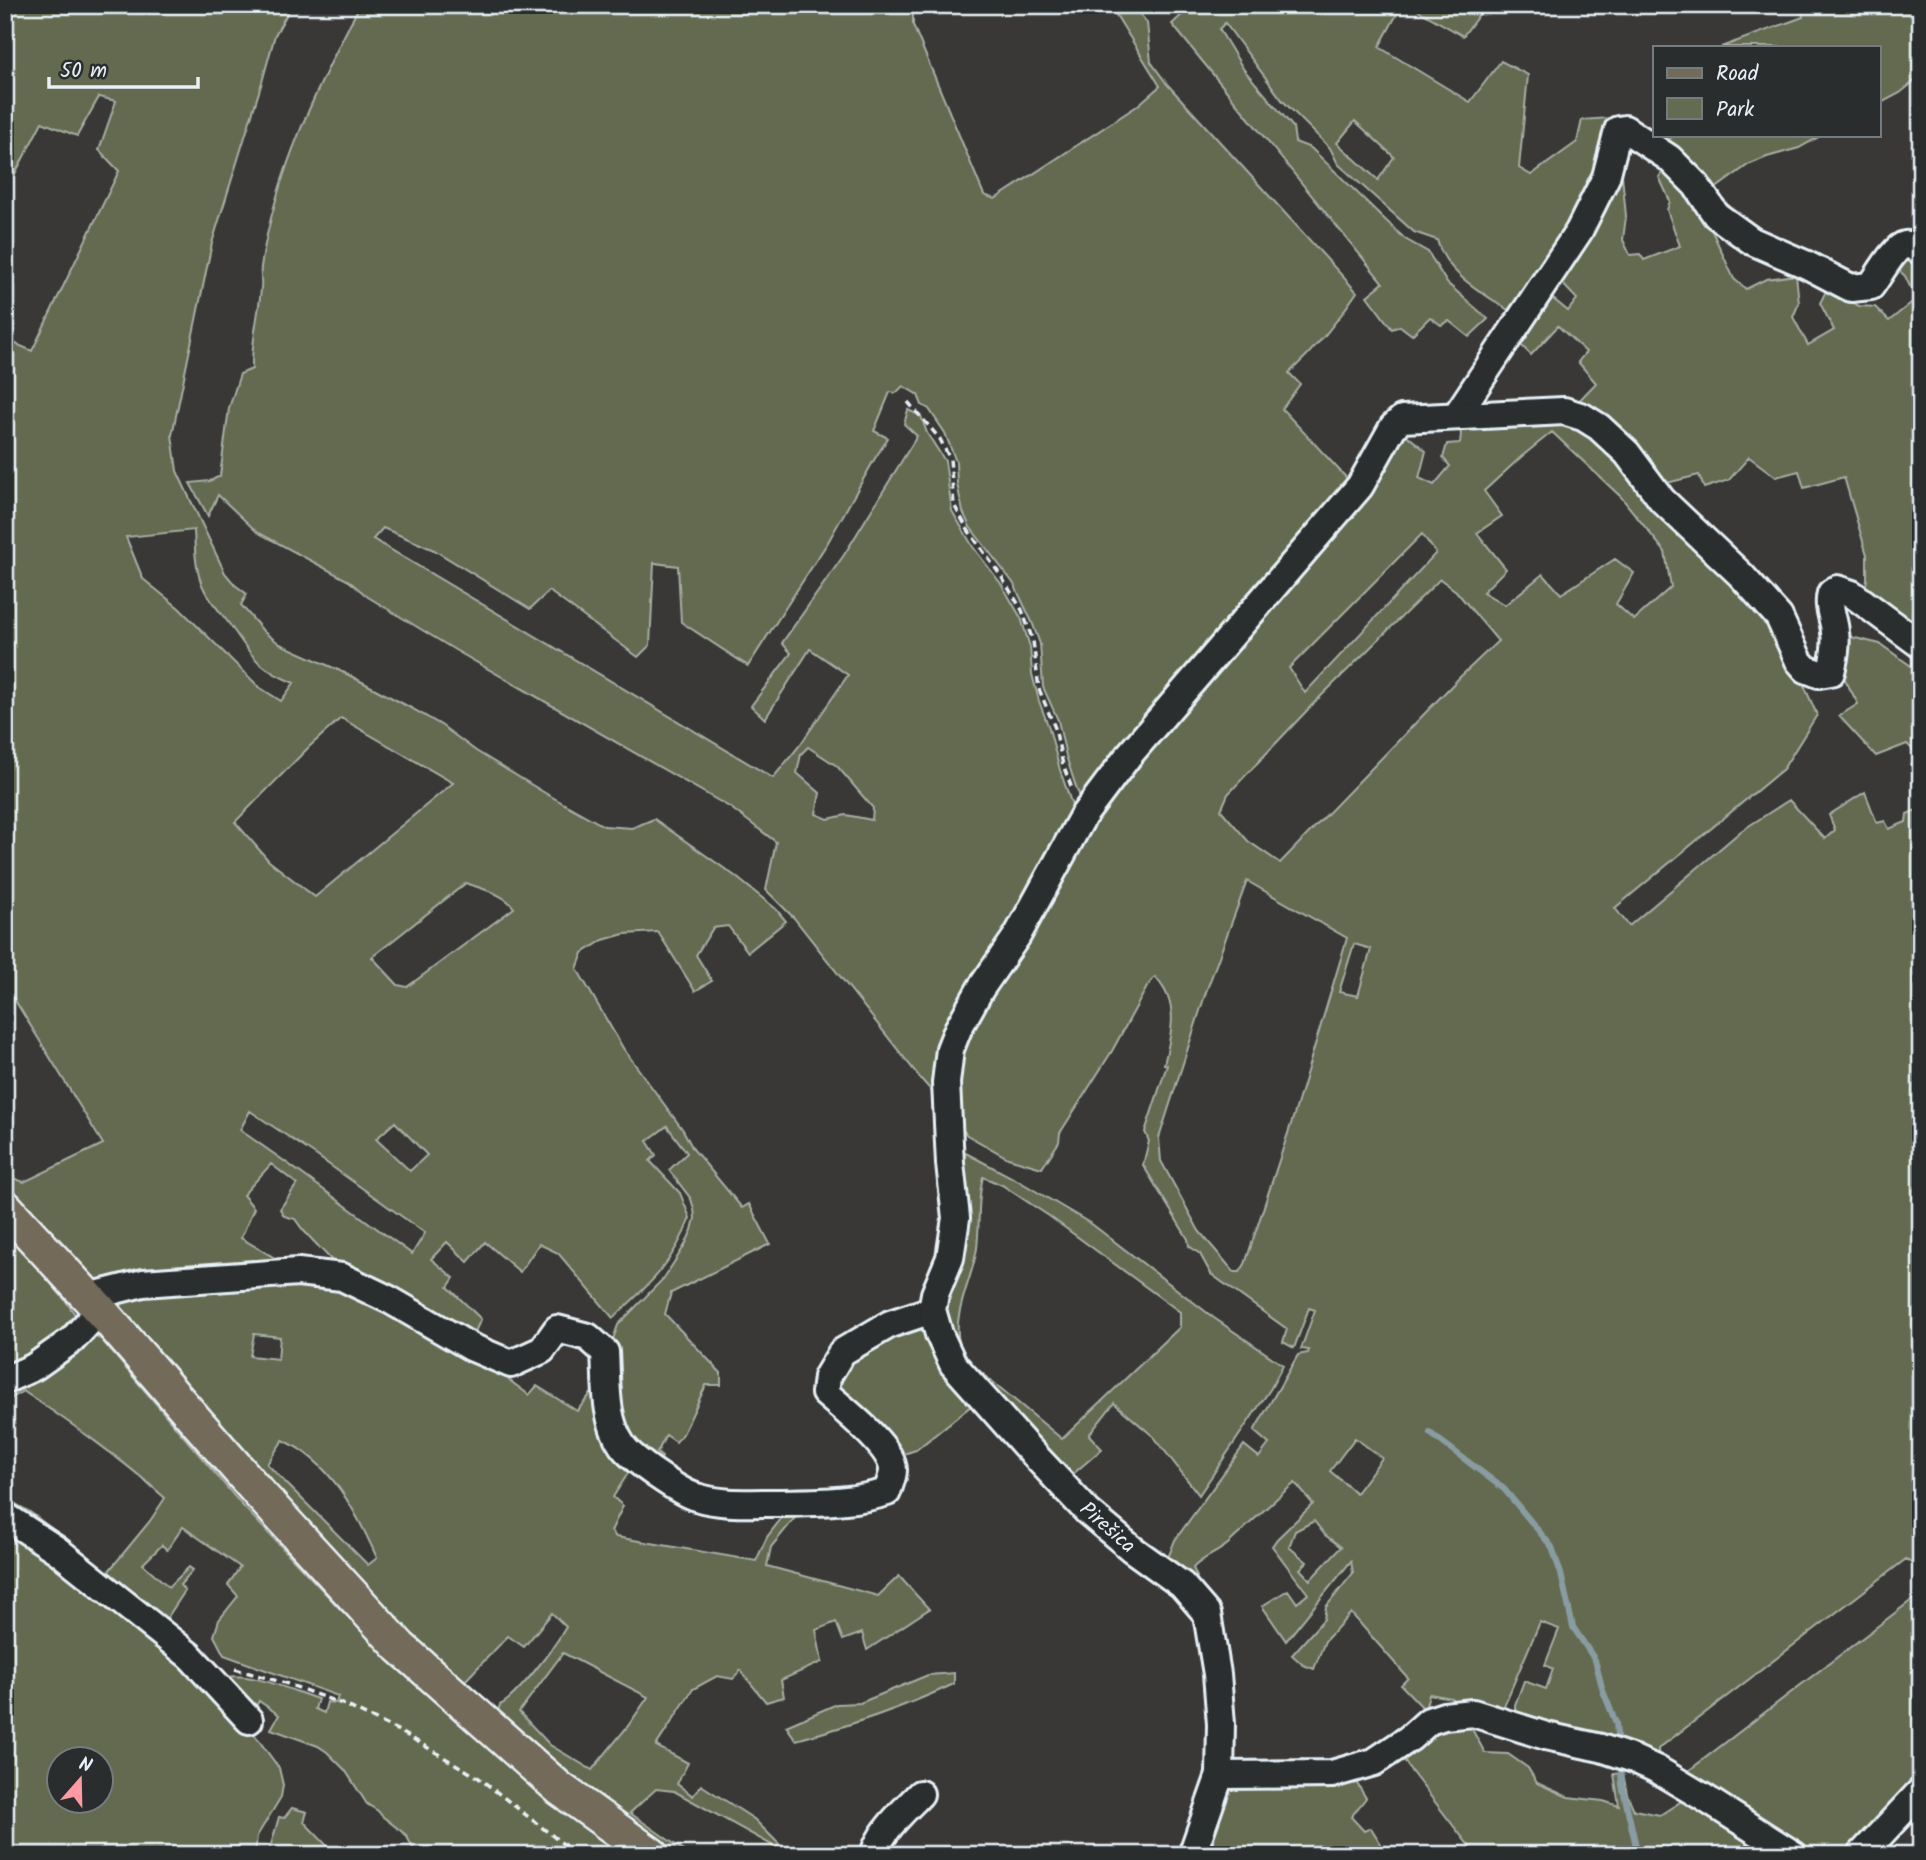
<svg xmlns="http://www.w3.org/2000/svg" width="1926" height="1860" font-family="Kalam,sans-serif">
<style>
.green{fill:#646b50;stroke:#a6aea4;stroke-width:2;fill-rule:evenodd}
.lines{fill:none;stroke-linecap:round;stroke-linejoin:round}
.stream{stroke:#889ca3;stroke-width:6}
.minor-casing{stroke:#e8f1f8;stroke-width:32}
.major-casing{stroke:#e8f1f8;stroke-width:38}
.path{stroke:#e8f1f8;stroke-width:3.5;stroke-dasharray:7 5;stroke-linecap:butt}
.minor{stroke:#2a2d2e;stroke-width:26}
.major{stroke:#736b5a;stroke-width:33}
.labels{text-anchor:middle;stroke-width:7;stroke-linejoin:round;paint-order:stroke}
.street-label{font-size:21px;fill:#e8f1f8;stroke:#2a2d2e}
</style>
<rect width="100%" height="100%" fill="#393837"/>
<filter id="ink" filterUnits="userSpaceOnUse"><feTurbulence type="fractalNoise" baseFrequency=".0143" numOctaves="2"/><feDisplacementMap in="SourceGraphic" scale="14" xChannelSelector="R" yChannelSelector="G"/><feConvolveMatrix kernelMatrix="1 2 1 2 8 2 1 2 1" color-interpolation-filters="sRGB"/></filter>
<g filter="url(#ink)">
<!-- green -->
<g class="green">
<path d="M5,5H292L275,35L262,82L212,243L172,435L177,471L190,499L225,573L235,585L247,594L241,605L264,632L280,644L347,674L411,708L441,725L476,751L545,793L604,826L632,828L654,819L735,876L776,909L786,921L748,952L728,926L713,928L696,955L712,981L695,991L658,932L624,934L603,940L583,953L577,969L623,1048L683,1130L693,1149L742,1208L749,1204L770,1244L671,1293L665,1314L721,1373V1385H706L683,1434L676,1442L666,1435L657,1453L662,1457L657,1467L618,1432L611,1345L618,1325L664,1278L685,1245L692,1230L695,1218L694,1209L691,1199L669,1170L687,1153L667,1126L647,1141L656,1155L650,1161L680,1193L690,1218C673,1264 648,1286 613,1318L558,1253L539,1244L520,1272L485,1242L468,1262L447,1242L431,1259L454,1278L448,1287L481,1319L472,1338L337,1266L303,1230L295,1219L284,1216L280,1209L297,1184L271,1164L243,1195L254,1208L241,1238L278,1260L272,1265L108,1282L92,1281L77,1270L5,1188V1164L15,1179L24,1182L103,1144L5,984V339L32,351L119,171L99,150L116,101L99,97L77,136L42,122L5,193ZM194,530C195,549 195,572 204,589C209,600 220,611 227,621C251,653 253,666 294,683L281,701L259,687L179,608L143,579L126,537ZM341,718L453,783L315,897L269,861L235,822L310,746ZM466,883C482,889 505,894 514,908L407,987L398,985L372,957ZM250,1111L317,1156L425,1233L412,1254L287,1163L240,1130ZM395,1122L427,1155L410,1171L376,1139Z"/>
<path d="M360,5H913V25L984,195L995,199L1137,106L1160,86L1110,5H1133L1147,23L1151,62L1167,84L1357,292C1338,321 1315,349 1289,373L1300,384L1282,409L1355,487L1086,808L1077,790L1066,756L1058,720L1043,687L1040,644L1032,622L1014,584L970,527L963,512L957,484L956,462L945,433L929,409L922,405L918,395L903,386L896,393L890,392L874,431L888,438L874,460L828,542L748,666L681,622L678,566L654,563L650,645L638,657L549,591L530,609L434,550L383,528L373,539L773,778L800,745L848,675L810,649L765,719L751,706L791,653L782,643L844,555L917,436L904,424L908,410L921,416L927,433L945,461L952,511L973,547L1002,585L1021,618L1030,647L1032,674L1039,701L1049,728L1060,770L1077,820L937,1097L921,1079L794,918L766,890L776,842L731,808L455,650L368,597L349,581L257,532L218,495L208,516L190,483L210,481L220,476L229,408L240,374L252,369C251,341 259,315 261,288C262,281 260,274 261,267C275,174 317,87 360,5ZM808,747L837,766L873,808L872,820L846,815L828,819L816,814L820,793L797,773L801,754Z"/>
<path d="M1188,5H1402L1379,47L1470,102L1501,61L1528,75L1519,168L1531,175L1577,142L1582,120L1610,118V138L1594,188L1527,301L1517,299L1508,310C1480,291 1446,274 1437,240L1414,232L1338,164L1330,148L1282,100L1225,23L1219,29L1244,70L1293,127L1295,142L1311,148L1405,239L1428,252L1447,283L1488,319L1469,337L1449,321L1441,325L1430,317L1412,335L1400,326L1392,329L1367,296L1383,283L1172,24L1189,8ZM1355,121L1394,157L1378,180L1337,143Z"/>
<polygon points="1409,5 1486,5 1463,36"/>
<polygon points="1801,5 1878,5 1880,7 1882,5 1921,5 1921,76 1900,93 1879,104 1879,47 1721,47 1803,17"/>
<polygon points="1674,135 1822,135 1799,148 1767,157 1748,165 1708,194 1666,142"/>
<polygon points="1668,165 1704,211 1712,231 1734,279 1746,289 1766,279 1796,275 1799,303 1793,317 1808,345 1834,330 1820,303 1827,289 1859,306 1875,307 1889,321 1916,299 1905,276 1893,265 1904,253 1921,259 1921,641 1863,601 1867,579 1867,555 1844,477 1804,488 1799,471 1776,477 1749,457 1729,480 1704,488 1699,475 1659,485 1571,409 1596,383 1578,362 1586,352 1558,326 1531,355 1516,340 1547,294 1568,311 1577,299 1558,279 1611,174 1622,175 1626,216 1623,240 1630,255 1640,254 1644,260 1680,246 1667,210 1670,201 1659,177"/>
<path d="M1551,418L1584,426L1771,609L1817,715L1783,769L1615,908L1629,926L1741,831L1789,800L1825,839L1835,830L1829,815L1865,792L1877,823L1885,821L1889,829L1906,822L1907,814L1921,808V1571L1906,1559L1658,1749L1659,1761L1516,1720L1515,1705L1524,1681L1546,1689L1553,1669L1545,1665L1559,1629L1540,1622L1501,1713L1452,1710V1698L1429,1694L1425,1710L1401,1685L1408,1678L1351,1613L1325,1641L1314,1669L1303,1665L1292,1655L1324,1619L1326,1607L1353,1573L1351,1561L1286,1641L1262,1606L1288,1590L1297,1603L1308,1594L1272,1546L1277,1539L1313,1504L1295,1483C1272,1501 1251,1523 1229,1543C1218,1553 1203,1557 1193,1568L1197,1577L1194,1583L1170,1567L1168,1558L1175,1540L1244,1445L1259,1457L1269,1444L1254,1431L1298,1355L1308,1353L1309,1350L1301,1349L1315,1310L1309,1308L1294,1348L1283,1342L1287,1329L1211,1274L1200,1254L1189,1246L1188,1239L1143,1165L1149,1141L1145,1132L1167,1065L1164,1064C1172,1032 1180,1003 1155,977L1147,987L1112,1051L1060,1133L1059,1142L1042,1168L1008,1158L967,1135L956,1121L952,1066L1083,832L1404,433L1426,451L1419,478L1434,485L1450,466L1443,458L1447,444L1460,443L1461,434L1457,423ZM1552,432L1621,497L1665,552L1671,587L1634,620L1616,604L1634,573L1615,559L1561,594L1543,574L1505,605L1483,592L1506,569L1477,533L1502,516L1484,491L1521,457ZM1422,534L1436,553L1305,693L1289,668ZM1440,579L1456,591L1498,641L1460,677L1280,863L1248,841L1221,810L1228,794L1315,702ZM1247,881L1347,938L1294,1115L1245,1264L1240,1272H1234L1199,1231L1161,1161L1159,1138L1206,992ZM1354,944L1371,949L1358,996L1339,992ZM1355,1438L1382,1458L1356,1493L1330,1471ZM1314,1521L1325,1535L1341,1547L1310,1580L1300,1569L1307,1562L1289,1547L1295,1531Z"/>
<polygon points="1843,635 1880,644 1921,673 1921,680 1917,691 1921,696 1921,785 1911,765 1917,754 1907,744 1876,756 1839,716 1858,704 1840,670"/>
<path d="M960,1150L1017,1180L1093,1225L1214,1318L1283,1365L1271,1388L1199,1495L1154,1437L1114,1403L1089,1435L1102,1449L1066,1480L954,1353L941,1304ZM983,1177L1002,1185L1049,1216L1180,1312V1327L1062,1439L965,1359C945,1322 972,1284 977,1248C980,1224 977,1200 983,1177Z"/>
<polygon points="5,1229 65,1300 78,1319 5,1373"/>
<path d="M319,1276L515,1373L509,1380L529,1395L537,1386L577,1411L598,1385L632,1467L613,1497L623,1506L611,1531L616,1537L756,1561L767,1537L787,1511L803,1508L771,1547L767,1566L878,1596L899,1576L929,1609L867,1650L862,1633L843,1640L836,1622L816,1630L822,1662L781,1680L784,1697L766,1702L740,1670L733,1679L717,1676L693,1689L656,1746L688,1763L677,1784L693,1796L701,1785L754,1819L790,1855H784L770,1844L674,1791L656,1789L630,1813L690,1855H671L614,1812L496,1716L500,1705C518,1696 555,1646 566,1627L552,1613L524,1647L508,1636L462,1684L384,1615L110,1300L121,1294ZM254,1334L280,1337L278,1359L250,1356ZM283,1440C331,1462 356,1511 377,1558L368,1565L267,1464ZM563,1653L648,1697L628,1726L592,1770L550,1745L519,1712Z"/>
<polygon points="924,1323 977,1401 916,1450 894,1457 837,1391 838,1364"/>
<path d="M92,1336L101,1339L241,1504L341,1610L435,1702L495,1753L624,1855H414L413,1848L406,1835L382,1816L378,1811L367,1804L345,1770L327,1752L318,1746L271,1729L279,1715L259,1701L252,1713L221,1678C248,1670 292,1691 318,1699L315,1709L324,1713L327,1702L336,1703L338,1696L224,1655L214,1636L219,1620L238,1596L228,1585L240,1567L183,1527L167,1550L162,1545L143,1564L169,1587L189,1567L193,1570L180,1585L185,1591L165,1621L5,1506V1498L30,1512L108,1572L150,1521L165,1498C121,1458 72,1424 23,1391L6,1402L5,1404V1387Z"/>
<path d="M5,1522L224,1700L254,1734L279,1768L283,1785L281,1797L257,1836L255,1855H5ZM60,1758H102V1800H60Z"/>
<polygon points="1921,1593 1921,1678 1918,1681 1921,1684 1921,1784 1854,1855 1803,1855 1683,1775"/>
<path d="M954,1673V1684C900,1709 853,1725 796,1740L786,1726L837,1704L860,1703L928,1675Z"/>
<polygon points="1467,1720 1485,1753 1508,1754 1528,1768 1537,1783 1568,1797 1603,1801 1619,1806 1614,1774 1623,1773 1627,1794 1634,1810 1660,1815 1688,1797 1781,1855 1476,1855 1411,1771 1400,1753 1419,1737"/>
<polygon points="1356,1782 1366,1798 1351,1817 1364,1831 1371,1828 1388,1855 1196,1855 1229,1787"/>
<polygon points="292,1808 307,1812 304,1822 336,1855 268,1855 279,1817 284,1818"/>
</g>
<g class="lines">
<!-- stream -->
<g class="stream">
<polyline points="1430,1433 1504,1489 1552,1547 1561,1574 1573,1627 1595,1660 1603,1691 1616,1723 1618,1746"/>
<polyline points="1620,1760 1622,1785 1638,1855"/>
</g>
<defs>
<g id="minor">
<path d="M1456,416L1579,231L1606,177L1618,130L1625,129L1669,158L1696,185L1716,215L1752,241L1807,265L1851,288L1871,286C1878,277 1894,247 1905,245C1910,244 1916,248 1921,251"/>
<path d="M88,1297L143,1283L298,1272L342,1277L390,1300L471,1347L511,1364L542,1350L557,1329L588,1337L605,1352C607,1383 604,1419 622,1445C631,1459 681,1493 696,1497C721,1505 750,1503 776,1503C813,1502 852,1503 887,1492C889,1485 893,1477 893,1470C892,1446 843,1409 825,1393L827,1377L842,1352L890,1324L932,1310"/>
<polyline points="5,1380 34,1367 72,1340 100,1310"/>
<polyline points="5,1516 57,1550 190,1656 249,1720"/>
<polyline points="1220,1775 1332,1774 1374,1762 1410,1738 1429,1721 1444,1716 1473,1713 1546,1736 1601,1748 1634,1759 1656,1769 1703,1797 1794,1855"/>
<path d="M874,1855C880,1831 904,1811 920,1794"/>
<path d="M1192,1855L1220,1775L1221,1724L1217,1674L1207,1614L1182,1585L1132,1549L1088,1512L1025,1445L953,1364L939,1334L932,1310L935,1294L950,1258L956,1218L950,1163L946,1083L950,1049L958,1029L981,988L1017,936L1083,816L1129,755L1360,486L1393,427L1402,419L1564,411L1583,417L1599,427L1627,453L1662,500L1741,575L1779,617L1799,661L1806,669L1819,674L1831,672C1834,659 1837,645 1835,632C1834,618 1827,607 1831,593L1837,589L1852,594L1921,645"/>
<polyline points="1861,1855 1921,1791"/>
</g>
<polyline id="major" points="5,1207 100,1310 257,1491 400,1647 559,1788 652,1855"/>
</defs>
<!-- minor casing -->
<use href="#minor" class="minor-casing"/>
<!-- major casing -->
<use href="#major" class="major-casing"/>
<!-- path -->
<g class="path">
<polyline points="908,402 940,439 950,459 954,505 968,530 1001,576 1022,610 1033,641 1039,689 1055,728 1063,765 1073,791"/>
<polyline points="235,1669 285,1683 345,1705 401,1732 479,1778 577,1855"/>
</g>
<!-- minor -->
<use href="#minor" class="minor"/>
<!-- major -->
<use href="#major" class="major"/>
</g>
</g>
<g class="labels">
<!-- street labels -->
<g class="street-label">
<text transform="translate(1108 1527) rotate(41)" y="7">Pirešica</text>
</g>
</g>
<!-- margin -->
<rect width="1926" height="1860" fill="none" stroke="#2a2d2e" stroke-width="28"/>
<rect x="14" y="14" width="1898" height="1832" fill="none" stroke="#e8f1f8" stroke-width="2.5" filter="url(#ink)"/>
<!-- legend -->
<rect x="1653" y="46" width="228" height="91" fill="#2a2d2e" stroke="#767b7f" stroke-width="2"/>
<rect x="1667" y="68" width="35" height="10" fill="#736b5a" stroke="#767b7f" stroke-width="2"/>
<text x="1716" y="80" font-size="21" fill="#e8f1f8">Road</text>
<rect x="1667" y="98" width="35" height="21" fill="#646b50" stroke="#767b7f" stroke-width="2"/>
<text x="1716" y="116" font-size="21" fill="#e8f1f8">Park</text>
<!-- north arrow -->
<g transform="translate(80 1780) rotate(20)"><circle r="33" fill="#2a2d2e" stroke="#767b7f" stroke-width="2"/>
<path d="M0-5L12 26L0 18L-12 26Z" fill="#ff9aa2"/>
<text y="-10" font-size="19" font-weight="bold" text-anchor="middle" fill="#e8f1f8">N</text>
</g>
<!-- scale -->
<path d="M49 77v10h149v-10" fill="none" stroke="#e8f1f8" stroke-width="3.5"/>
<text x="60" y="77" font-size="21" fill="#e8f1f8" stroke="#2a2d2e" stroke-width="5" paint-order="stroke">50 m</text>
</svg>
